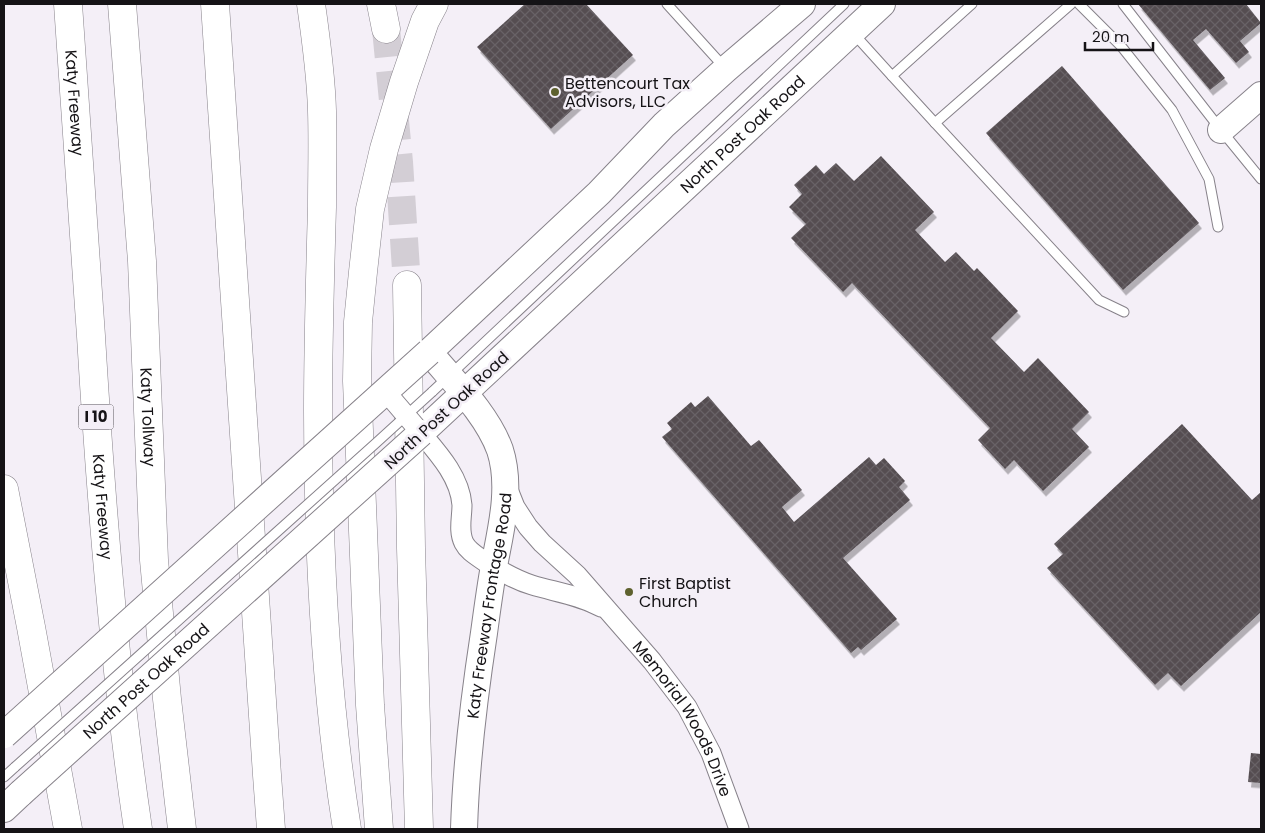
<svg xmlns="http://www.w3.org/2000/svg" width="1265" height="833" font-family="Poppins,sans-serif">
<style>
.building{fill:url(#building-cross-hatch);filter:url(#shadow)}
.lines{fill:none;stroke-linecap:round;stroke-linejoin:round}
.highway-tunnel{stroke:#d3ced5;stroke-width:28;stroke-dasharray:28 14;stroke-linecap:butt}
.lane-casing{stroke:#87828a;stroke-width:11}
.street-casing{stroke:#87828a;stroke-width:21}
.secondary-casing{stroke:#87828a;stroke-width:28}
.highway-casing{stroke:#87828a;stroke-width:29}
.lane{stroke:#fff;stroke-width:9}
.street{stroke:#fff;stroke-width:19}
.secondary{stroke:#fff;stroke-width:26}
.highway{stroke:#fff;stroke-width:28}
.lane-bridge-casing{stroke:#87828a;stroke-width:11;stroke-linecap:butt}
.street-bridge-casing{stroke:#87828a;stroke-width:21;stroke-linecap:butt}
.secondary-bridge-casing{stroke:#87828a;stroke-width:28;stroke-linecap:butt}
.lane-bridge{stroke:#fff;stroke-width:9}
.street-bridge{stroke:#fff;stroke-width:19}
.secondary-bridge{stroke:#fff;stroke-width:26}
.poi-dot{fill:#5e612e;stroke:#f4eff7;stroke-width:2}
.labels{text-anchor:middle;stroke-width:5;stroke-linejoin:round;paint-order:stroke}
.shield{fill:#f4eff7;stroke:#58555a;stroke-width:1}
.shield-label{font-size:15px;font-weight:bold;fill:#151316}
.poi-label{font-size:16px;fill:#151316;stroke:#f4eff7;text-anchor:start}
.street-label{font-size:16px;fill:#151316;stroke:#f4eff7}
</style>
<defs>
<pattern id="building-cross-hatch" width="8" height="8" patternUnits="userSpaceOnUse" patternTransform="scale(1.25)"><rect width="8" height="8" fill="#544d51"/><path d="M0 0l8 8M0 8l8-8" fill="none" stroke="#686266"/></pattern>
<filter id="shadow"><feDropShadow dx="3" dy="5.5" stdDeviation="0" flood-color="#0004"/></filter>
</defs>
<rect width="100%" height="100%" fill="#f4eff7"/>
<!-- building -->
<g class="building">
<polygon points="525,4 586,4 633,55 551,129 477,47"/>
<polygon points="1138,4 1246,4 1261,23 1240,41 1249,52 1236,63 1206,29 1193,40 1225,78 1210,90"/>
<polygon points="1062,66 1199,223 1123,290 986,133"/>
<polygon points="881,156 934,212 915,230 945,262 956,252 974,271 977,268 1018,311 991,338 1024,372 1038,358 1089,412 1072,429 1089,447 1043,491 1014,460 1005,469 978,440 990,428 852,283 843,292 791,238 806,224 789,207 802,194 794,185 816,165 824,174 836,163 854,181"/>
<polygon points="708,396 751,446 759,440 802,490 782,507 794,522 869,457 876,465 884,458 905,481 899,487 910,500 843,558 897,619 861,650 858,647 851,653 662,437 672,429 667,423 691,402 695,407"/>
<polygon points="1182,424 1252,500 1261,492 1261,612 1181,686 1168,673 1155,685 1047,568 1063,554 1054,544"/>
<polygon points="1251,753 1261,754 1261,783 1248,782"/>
</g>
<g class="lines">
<!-- highway-tunnel -->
<polyline class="highway-tunnel" points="386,29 399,162 407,285"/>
<defs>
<g id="lane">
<polyline points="667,4 724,67"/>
<polyline points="1079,4 1121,46 1172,110 1209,179 1218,227"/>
<polyline points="1123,4 1221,130 1261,179"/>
<polyline points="854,34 892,76 972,4"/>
<polyline points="892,76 935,123 1071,4"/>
<polyline points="935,123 1099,300 1124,312"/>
<polyline points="432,392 844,4"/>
<polyline points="4,777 15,767"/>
</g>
<g id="street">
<path d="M421,433C438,453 460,477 462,505C462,518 458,531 464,543C468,551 477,556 484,561C499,570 515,580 532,585C555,592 579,595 601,607"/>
<path id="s1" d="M507,487L515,507L528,527L542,543L577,575L652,661L687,707L711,753L739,829"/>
</g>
<g id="secondary">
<polyline points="1221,130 1261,95"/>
<path id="s2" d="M421,433L882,4"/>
<polyline points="4,809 21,793"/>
<path id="s3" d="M464,829C466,764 474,698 484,633C487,611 490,588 494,566C501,529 512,487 500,450C487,414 453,381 429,352L599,193L664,125L726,69L802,4"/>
</g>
<g id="highway">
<path id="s4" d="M68,4C76,115 83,225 91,336C101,501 114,666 138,829"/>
<path id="s5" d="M122,4L142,261L154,560L167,699L182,829"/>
<polyline points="215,4 267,775 271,829"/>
<path d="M311,4C316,39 321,75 322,111C323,143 322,175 322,207C320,275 318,343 318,411C318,550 325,691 347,829"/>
<polyline points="381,4 386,29"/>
<polyline points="407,285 411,548 419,829"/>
<polyline points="4,489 31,627 68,829"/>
<polyline points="379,829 370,705 357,381 358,322 363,272 370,209 384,149 404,82 425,21 434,4"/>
</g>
</defs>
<!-- lane casing -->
<use href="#lane" class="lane-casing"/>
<!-- street casing -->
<use href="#street" class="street-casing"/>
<!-- secondary casing -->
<use href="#secondary" class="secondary-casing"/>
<!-- highway casing -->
<use href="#highway" class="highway-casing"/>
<!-- lane -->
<use href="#lane" class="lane"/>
<!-- street -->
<use href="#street" class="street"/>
<!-- secondary -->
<use href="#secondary" class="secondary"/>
<!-- highway -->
<use href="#highway" class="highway"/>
<defs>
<polyline id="lane-bridge" points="15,767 376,443 432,392"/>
<polyline id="street-bridge" points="386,392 421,433"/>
<g id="secondary-bridge">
<polyline points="4,735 429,352"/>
<path id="s6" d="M21,793L421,433"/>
</g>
</defs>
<!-- lane-bridge casing -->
<use href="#lane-bridge" class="lane-bridge-casing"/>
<!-- street-bridge casing -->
<use href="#street-bridge" class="street-bridge-casing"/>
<!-- secondary-bridge casing -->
<use href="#secondary-bridge" class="secondary-bridge-casing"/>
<!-- lane-bridge -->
<use href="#lane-bridge" class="lane-bridge"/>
<!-- street-bridge -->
<use href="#street-bridge" class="street-bridge"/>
<!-- secondary-bridge -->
<use href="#secondary-bridge" class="secondary-bridge"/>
</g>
<!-- markers -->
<g class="poi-dot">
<circle cx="555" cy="92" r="5"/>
<circle cx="629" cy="592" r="5"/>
</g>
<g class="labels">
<!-- shield labels -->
<rect class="shield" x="78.5" y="404.5" width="35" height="25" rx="4"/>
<g class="shield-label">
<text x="96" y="422">I 10</text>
</g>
<!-- poi labels -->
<g class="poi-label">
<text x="565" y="89">Bettencourt Tax<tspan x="565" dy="18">Advisors, LLC</tspan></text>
<text x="639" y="589">First Baptist<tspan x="639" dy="18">Church</tspan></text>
</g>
<!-- street labels -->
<g class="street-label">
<text dy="6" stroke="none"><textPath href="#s4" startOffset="99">Katy Freeway</textPath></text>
<text dy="6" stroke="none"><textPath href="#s2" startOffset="439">North Post Oak Road</textPath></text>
<text transform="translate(446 410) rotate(-43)" y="6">North Post Oak Road</text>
<text dy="6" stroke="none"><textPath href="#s5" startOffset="414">Katy Tollway</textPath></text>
<text dy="6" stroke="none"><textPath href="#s4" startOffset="504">Katy Freeway</textPath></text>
<text dy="6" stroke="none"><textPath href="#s3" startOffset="225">Katy Freeway Frontage Road</textPath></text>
<text dy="6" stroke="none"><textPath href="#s6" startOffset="168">North Post Oak Road</textPath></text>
<text dy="6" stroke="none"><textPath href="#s1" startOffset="294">Memorial Woods Drive</textPath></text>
</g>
</g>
<!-- border -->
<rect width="1265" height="833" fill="none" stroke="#151316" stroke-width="10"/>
<!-- scale -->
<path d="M1085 42v8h68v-8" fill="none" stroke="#151316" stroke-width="2.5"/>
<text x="1092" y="42" font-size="15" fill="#151316" stroke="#f4eff7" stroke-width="4" paint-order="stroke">20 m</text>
</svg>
